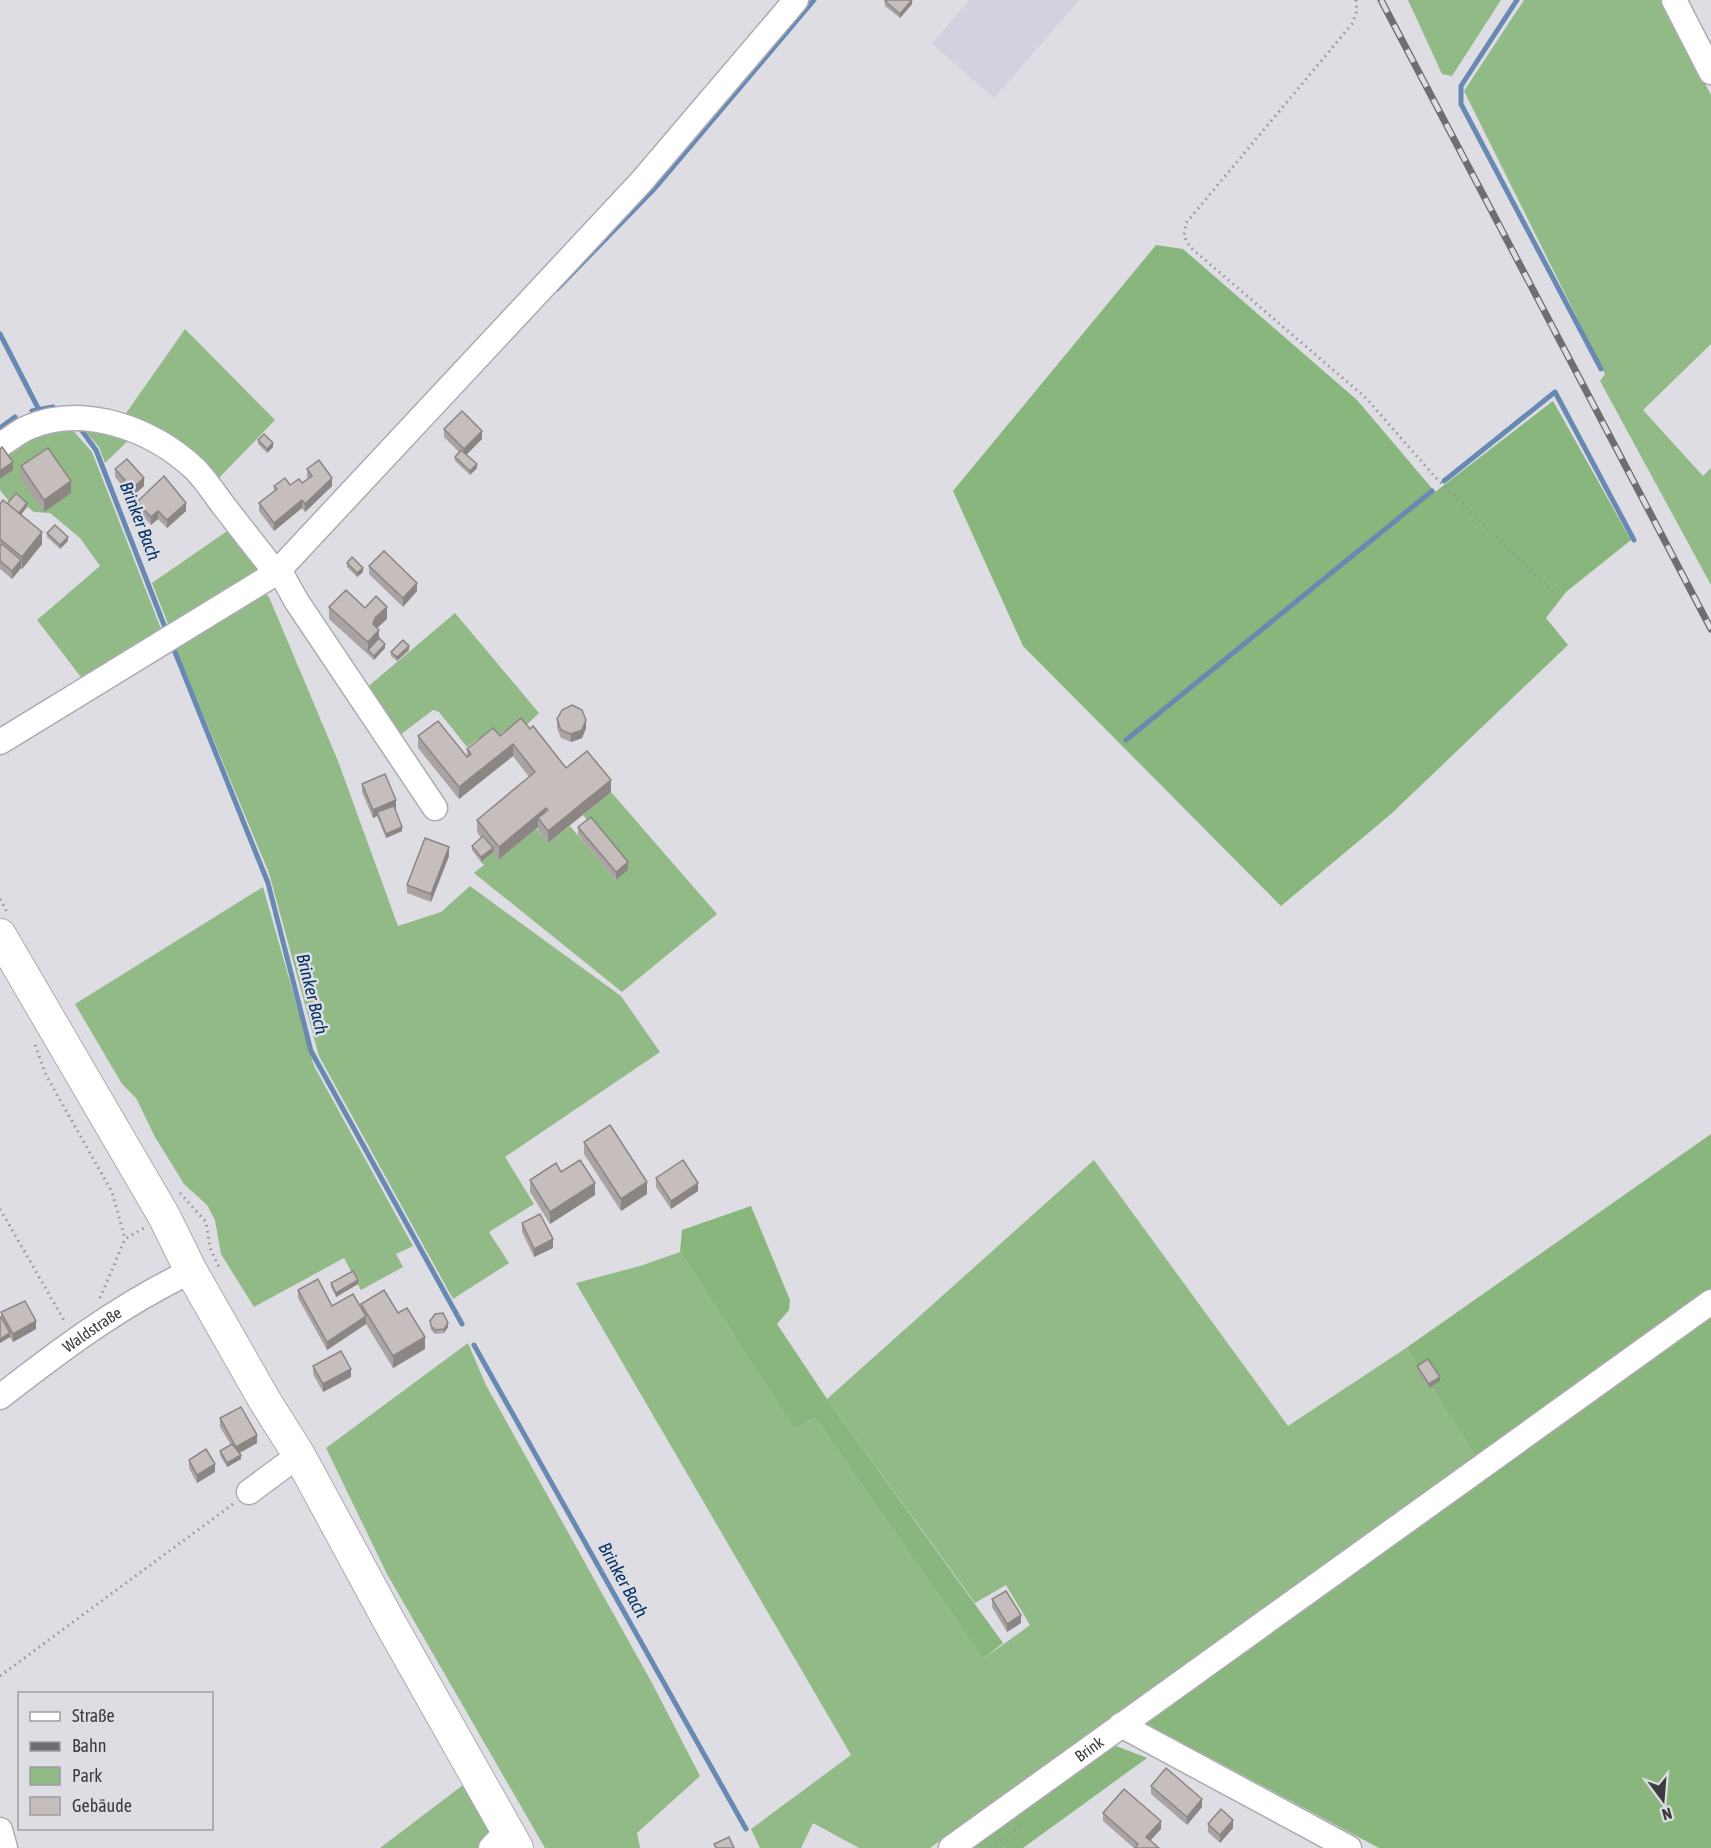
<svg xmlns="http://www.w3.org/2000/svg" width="1711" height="1848" font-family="'Asap Condensed',sans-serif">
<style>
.built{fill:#d3d1df}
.green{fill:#92ba87}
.forest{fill:#88b67c}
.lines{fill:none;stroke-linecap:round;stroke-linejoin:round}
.stream{stroke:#6889b1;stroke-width:5}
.minor-casing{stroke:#adabb2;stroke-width:27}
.major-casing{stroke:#adabb2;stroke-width:34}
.path{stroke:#959499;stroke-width:3;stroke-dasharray:1.5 4.5;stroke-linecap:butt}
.minor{stroke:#fff;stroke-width:24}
.major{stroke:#fff;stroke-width:32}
.rail-casing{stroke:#6e6d71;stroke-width:7}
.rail{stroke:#dedde4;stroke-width:4.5;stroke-dasharray:14;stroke-linecap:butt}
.wall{fill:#aaa3a3}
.shaded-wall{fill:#8b8584}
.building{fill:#c6bebd;stroke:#8b8584;stroke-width:1.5}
.labels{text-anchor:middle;stroke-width:5;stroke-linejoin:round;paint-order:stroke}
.street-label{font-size:16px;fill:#3c3b3e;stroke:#dedde4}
.water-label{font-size:18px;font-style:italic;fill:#003364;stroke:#dedde4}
</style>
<rect width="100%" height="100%" fill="#dedde4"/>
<!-- built -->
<polygon class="built" points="969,0 1079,0 994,98 932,44"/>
<!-- green -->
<g class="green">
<polygon points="1408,0 1501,0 1452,76 1442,74"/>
<polygon points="1524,0 1661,0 1711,95 1711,344 1643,410 1703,476 1711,468 1711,585 1600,381 1605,374 1464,91"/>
<polygon points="185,329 275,420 215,482 122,419"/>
<polygon points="68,425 92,452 163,634 84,681 37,620 100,566 80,538 50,513 34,512 16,498 11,504 0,490 0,479 12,470 0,452 12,442"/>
<polygon points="82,427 133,436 105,463 99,447"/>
<polygon points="233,527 266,571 170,629 152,583"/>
<polygon points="262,590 269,597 338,761 398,926 441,912 470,886 621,996 660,1052 505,1157 534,1204 489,1232 509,1263 453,1299 319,1056 269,873 174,645"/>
<polygon points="455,613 539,713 514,737 507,729 486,746 479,738 467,747 439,712 433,710 396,738 364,690"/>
<polygon points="611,792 717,914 622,992 474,873 484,865 481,862 493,852 536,828 548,843 570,826 616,880 628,869 583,815"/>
<polygon points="263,887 314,1066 413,1246 396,1254 403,1267 361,1290 344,1258 254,1307 221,1254 215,1220 207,1205 184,1184 155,1137 136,1098 122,1084 75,1004"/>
<polygon points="1094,1160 1288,1426 1406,1348 1476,1457 930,1848 859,1848 813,1823 801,1848 760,1848 751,1829 851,1755 576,1283 640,1266 680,1252 794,1429 815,1418 983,1659 1030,1625 1006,1585 975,1603 827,1399"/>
<polygon points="468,1343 486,1385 652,1683 700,1776 637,1833 640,1848 545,1848 387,1574 326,1448"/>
<polygon points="463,1785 492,1836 479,1848 380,1848"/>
</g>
<!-- forest -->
<g class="forest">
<polygon points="1156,245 1183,249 1357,400 1435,492 1553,401 1631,540 1566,592 1546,618 1568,645 1391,814 1281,906 1023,646 953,491"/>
<polygon points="1711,1134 1711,1288 1476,1457 1406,1348"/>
<polygon points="751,1206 790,1300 789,1310 777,1324 827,1399 1003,1643 983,1659 815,1418 794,1429 680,1252 682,1230"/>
<polygon points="1711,1315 1711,1848 1379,1848 1143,1722"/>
<polygon points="1111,1744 1147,1758 1023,1848 969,1848"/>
</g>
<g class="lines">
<!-- stream -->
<g class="stream">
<polyline points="1517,0 1461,86 1461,104 1601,369"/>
<polyline points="557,289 656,187 814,0"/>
<polyline points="0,334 38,408"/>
<polyline points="32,411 53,407"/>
<polyline points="0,428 15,417"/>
<polyline points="80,428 96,450 166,630"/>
<polyline points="1444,481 1555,392 1634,540"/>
<polyline points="175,652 268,883 311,1051 462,1324"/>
<polyline points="1126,740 1432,491"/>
<polyline points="474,1345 746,1829"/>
</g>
<defs>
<g id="minor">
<polyline points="1674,0 1711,72"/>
<path d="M0,445C9,440 18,432 27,428C84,403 152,429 195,469C205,479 214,493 223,505C241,528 258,550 276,573"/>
<polyline points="279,570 297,602 435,808"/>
<polyline points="0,742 276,573 641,182 796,0"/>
<path id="s1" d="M0,1397C63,1348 119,1306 191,1271"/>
<polyline points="249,1492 299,1455"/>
<polyline points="1121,1725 1349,1848"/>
<polyline points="0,1830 5,1848"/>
<polyline points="491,1848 507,1831"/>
<path id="s2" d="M951,1848L1711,1302"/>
</g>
<polyline id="major" points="0,935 164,1216 191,1271 265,1401 299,1455 390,1623 517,1848"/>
</defs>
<!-- minor casing -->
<use href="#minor" class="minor-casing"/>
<!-- major casing -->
<use href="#major" class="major-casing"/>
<!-- path -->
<g class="path">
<polyline points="1356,0 1357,11 1352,24 1186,223 1184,236 1190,247 1366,398 1436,478 1555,594"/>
<polyline points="0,899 7,912"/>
<polyline points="35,1045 46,1075 112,1192 125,1239"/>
<polyline points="180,1193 206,1222 210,1248 219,1267"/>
<polyline points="0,1209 65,1322"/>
<polyline points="100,1298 125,1239 144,1228"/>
<polyline points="0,1676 233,1504"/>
<polyline points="990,1848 1022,1824"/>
</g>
<!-- minor -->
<use href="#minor" class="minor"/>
<!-- major -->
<use href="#major" class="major"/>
<defs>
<polyline id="rail" points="1381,0 1711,629"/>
</defs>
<!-- rail casing -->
<use href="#rail" class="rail-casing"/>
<!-- rail -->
<use href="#rail" class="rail"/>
</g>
<!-- wall -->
<g class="wall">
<polygon points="885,1 912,4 900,18 885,6"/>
<polygon points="444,429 482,439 466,455 477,468 470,475 455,461 455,457 459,452 444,437"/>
<polygon points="258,440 273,447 267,453 258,444"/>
<polygon points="21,466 71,493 44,512 21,478"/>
<polygon points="115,469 144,486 128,500 120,492 121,484 115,477"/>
<polygon points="307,469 332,486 305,512 302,508 274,531 259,511 259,503 274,491 274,486 290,485 302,483 308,479 307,477"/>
<polygon points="137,502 186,511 167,528 158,519 151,525 137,510"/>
<polygon points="0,504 7,504 27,507 21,515 42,544 22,569 21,568 12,579 0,569"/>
<polygon points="47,533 68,541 60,549 47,537"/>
<polygon points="347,563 363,572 357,577 347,567"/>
<polygon points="369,566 417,591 403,607 369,574"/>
<polygon points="329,607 365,608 387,619 377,628 379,638 385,648 374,660 329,619"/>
<polygon points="409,650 397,661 391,656 391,652"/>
<polygon points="557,719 586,728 582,738 571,742 561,738 557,728"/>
<polygon points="530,729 566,768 611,792 548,843 538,830 538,827 499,859 493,852 481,862 472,850 472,846 481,838 477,832 477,820 529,777 513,756 459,799 418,748 418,736 467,757 467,749 500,736"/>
<polygon points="362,784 396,809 395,809 402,831 386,838 377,816 373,818 362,792"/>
<polygon points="578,827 628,870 616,880 578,835"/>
<polygon points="449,856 431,902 407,893 407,885"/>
<polygon points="584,1142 647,1194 621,1211 584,1154"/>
<polygon points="561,1172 595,1195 550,1224 530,1192 530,1180"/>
<polygon points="656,1178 698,1191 671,1209 656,1187"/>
<polygon points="522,1223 553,1248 534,1257 522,1232"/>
<polygon points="331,1283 358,1284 336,1297 331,1287"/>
<polygon points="298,1290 332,1306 361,1308 361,1304 398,1313 425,1349 393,1368 366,1324 327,1350 298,1298"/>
<polygon points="1,1312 36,1329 13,1342 10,1337 0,1343"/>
<polygon points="430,1321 448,1327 444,1333 435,1334 431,1330"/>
<polygon points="313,1366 351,1377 323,1392 313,1374"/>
<polygon points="1417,1366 1440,1381 1429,1388 1417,1370"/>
<polygon points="220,1418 257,1443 239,1453 241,1459 227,1467 220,1455 220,1451 231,1445 220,1427"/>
<polygon points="189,1460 215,1472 197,1483 189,1468"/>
<polygon points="992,1599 1021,1623 1007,1632 992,1607"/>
<polygon points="1151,1786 1202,1807 1187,1825 1151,1794"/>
<polygon points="1103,1813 1161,1829 1150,1841 1134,1848 1103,1821"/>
<polygon points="1208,1824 1233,1828 1220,1843 1208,1832"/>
</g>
<!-- shaded-wall -->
<g class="shaded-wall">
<polygon points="912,0 912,4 900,18 900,14"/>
<polygon points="482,431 482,439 464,457 464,449"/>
<polygon points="273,443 273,447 267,453 267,449"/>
<polygon points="13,462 13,470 0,479 0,471"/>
<polygon points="477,464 477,468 470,475 470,471"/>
<polygon points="144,478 144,486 128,500 128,492"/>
<polygon points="332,478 332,486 305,512 305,504"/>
<polygon points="71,481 71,493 44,512 44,500"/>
<polygon points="302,500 302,508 274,531 274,523"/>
<polygon points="27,503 27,507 15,522 15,518"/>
<polygon points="186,503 186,511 167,528 167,520"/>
<polygon points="158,511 158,519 151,525 151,517"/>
<polygon points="42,532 42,544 22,569 22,557"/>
<polygon points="68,537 68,541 60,549 60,545"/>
<polygon points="21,560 21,568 12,579 12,571"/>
<polygon points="363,568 363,572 357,577 357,573"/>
<polygon points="417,583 417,591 403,607 403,598"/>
<polygon points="387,607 387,619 375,630 373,624 375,618"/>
<polygon points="379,630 379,642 368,650 368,642"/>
<polygon points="385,644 385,648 374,660 374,656"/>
<polygon points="409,646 409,650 397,661 397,657"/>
<polygon points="586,720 586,728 582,738 571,742 571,734"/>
<polygon points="513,744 513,756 459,799 459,787"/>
<polygon points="611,780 611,792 548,843 548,831"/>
<polygon points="396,800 396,809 379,816 377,812 377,816 373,818 373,810"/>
<polygon points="546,808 546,820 538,818 538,827 499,859 499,847"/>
<polygon points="402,827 402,831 386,838 386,834"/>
<polygon points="449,847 449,856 431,902 431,894"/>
<polygon points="493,848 493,852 481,862 481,857"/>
<polygon points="628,862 628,870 616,880 616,872"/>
<polygon points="647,1182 647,1194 621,1211 621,1199"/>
<polygon points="595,1183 595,1195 550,1224 550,1212"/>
<polygon points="698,1183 698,1191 671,1209 671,1201"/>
<polygon points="553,1239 553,1248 534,1257 534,1249"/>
<polygon points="358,1280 358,1284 336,1297 336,1293"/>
<polygon points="366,1316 366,1324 327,1350 327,1342"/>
<polygon points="36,1321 36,1329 13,1342 13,1334"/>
<polygon points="448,1323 448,1327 444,1333 444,1329"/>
<polygon points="10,1333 10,1337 0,1343 0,1339"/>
<polygon points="425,1337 425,1349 393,1368 393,1356"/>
<polygon points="351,1369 351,1377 323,1392 323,1384"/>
<polygon points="1440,1377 1440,1381 1429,1388 1429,1384"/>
<polygon points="257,1435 257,1443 236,1455 236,1447"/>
<polygon points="241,1455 241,1459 227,1467 227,1463"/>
<polygon points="215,1464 215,1472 197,1483 197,1475"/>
<polygon points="1021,1615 1021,1623 1007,1632 1007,1624"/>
<polygon points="1202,1799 1202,1807 1187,1825 1187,1817"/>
<polygon points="1233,1820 1233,1828 1220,1843 1220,1835"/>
<polygon points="1161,1821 1161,1829 1146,1845 1146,1837"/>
</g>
<!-- building -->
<g class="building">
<polygon points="887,0 912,0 900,14 885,1"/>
<polygon points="462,411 482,431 464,449 444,429"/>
<polygon points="264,434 273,443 267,449 258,440"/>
<polygon points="2,447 13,462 0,471 0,449"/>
<polygon points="48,448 71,481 44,500 21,466"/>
<polygon points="461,450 477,464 470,471 455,457"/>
<polygon points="127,459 144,478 128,492 120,484 125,480 115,469"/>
<polygon points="319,460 332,478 305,504 302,500 274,523 259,503 277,489 274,486 285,478 290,485 299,479 302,483 312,476 307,469"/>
<polygon points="164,476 186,503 167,520 158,511 151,517 137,502"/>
<polygon points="16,493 27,503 19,513 7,504"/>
<polygon points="3,500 42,532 22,557 0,539 0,504"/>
<polygon points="55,525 68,537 60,545 47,533"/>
<polygon points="2,544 21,560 12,571 0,561 0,546"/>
<polygon points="384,551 417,583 403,598 369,566"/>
<polygon points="352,557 363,568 357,573 347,563"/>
<polygon points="346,590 365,608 376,596 387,607 375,618 373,624 379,630 368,642 329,607"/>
<polygon points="379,638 385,644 374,656 368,650"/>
<polygon points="403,640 409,646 397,657 391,652"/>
<polygon points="572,705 582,710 586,720 582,730 571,734 561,730 557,719 562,710"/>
<polygon points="521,718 530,729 533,726 566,768 587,751 611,780 548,831 538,818 548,810 546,808 499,847 477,820 535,772 513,744 459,787 418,736 438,721 467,757 471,754 467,749 493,728 500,736"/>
<polygon points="385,774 396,800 373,810 362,784"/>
<polygon points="394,806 402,827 386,834 377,812"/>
<polygon points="591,817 628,862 616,872 578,827"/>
<polygon points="483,836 493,848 481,857 472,846"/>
<polygon points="425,838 449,847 431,894 407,885"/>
<polygon points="610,1125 647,1182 621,1199 584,1142"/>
<polygon points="580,1160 595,1183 550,1212 530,1180 556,1163 561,1172"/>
<polygon points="683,1160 698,1183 671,1201 656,1178"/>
<polygon points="540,1214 553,1239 534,1249 522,1223"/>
<polygon points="353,1271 358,1280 336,1293 331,1283"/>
<polygon points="318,1279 332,1306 353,1294 366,1316 327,1342 298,1290"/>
<polygon points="384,1290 398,1313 407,1308 425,1337 393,1356 361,1304"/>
<polygon points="25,1301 36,1321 13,1334 1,1312"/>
<polygon points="443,1313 448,1323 444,1329 435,1330 431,1326 430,1321 435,1314"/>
<polygon points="1,1317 10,1333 0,1339 0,1318"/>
<polygon points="341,1351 351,1369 323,1384 313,1366"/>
<polygon points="1428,1359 1440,1377 1429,1384 1417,1366"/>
<polygon points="241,1407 257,1435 236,1447 220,1418"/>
<polygon points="232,1444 241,1455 227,1463 220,1451"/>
<polygon points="206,1449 215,1464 197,1475 189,1460"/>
<polygon points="1006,1591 1021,1615 1007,1624 992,1599"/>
<polygon points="1166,1768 1202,1799 1187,1817 1151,1786"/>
<polygon points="1124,1789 1161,1821 1146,1837 1159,1848 1135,1848 1138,1844 1103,1813"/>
<polygon points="1221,1809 1233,1820 1220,1835 1208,1824"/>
<polygon points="729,1837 734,1848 716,1848 714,1844"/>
</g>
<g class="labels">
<!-- street labels -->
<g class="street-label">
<text dy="6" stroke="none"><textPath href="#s1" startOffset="114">Waldstraße</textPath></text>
<text dy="6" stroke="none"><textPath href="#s2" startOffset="170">Brink</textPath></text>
</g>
<!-- water labels -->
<g class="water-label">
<text transform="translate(140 521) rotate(69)" y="6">Brinker Bach</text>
<text transform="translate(312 994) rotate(76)" y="6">Brinker Bach</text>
<text transform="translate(623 1580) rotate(61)" y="6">Brinker Bach</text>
</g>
</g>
<!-- legend -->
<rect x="18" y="1692" width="195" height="138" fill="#dedde4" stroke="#9d9ca2" stroke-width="1.5"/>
<rect x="30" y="1712" width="30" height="9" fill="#ffffff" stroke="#9d9ca2" stroke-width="1.5"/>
<text x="72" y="1722" font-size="18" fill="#3c3b3e">Straße</text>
<rect x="30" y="1742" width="30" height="9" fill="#6e6d71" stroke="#9d9ca2" stroke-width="1.5"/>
<text x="72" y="1752" font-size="18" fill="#3c3b3e">Bahn</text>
<rect x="30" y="1767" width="30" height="18" fill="#92ba87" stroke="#9d9ca2" stroke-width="1.5"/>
<text x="72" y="1782" font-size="18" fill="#3c3b3e">Park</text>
<rect x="30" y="1797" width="30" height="18" fill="#c6bebd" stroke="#9d9ca2" stroke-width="1.5"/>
<text x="72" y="1812" font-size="18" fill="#3c3b3e">Gebäude</text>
<!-- north arrow -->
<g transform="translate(1663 1800) rotate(164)" stroke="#dedde4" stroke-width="4.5" paint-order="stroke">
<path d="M0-4.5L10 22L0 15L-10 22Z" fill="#3c3b3e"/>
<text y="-9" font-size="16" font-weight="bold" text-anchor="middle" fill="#3c3b3e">N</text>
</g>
</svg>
